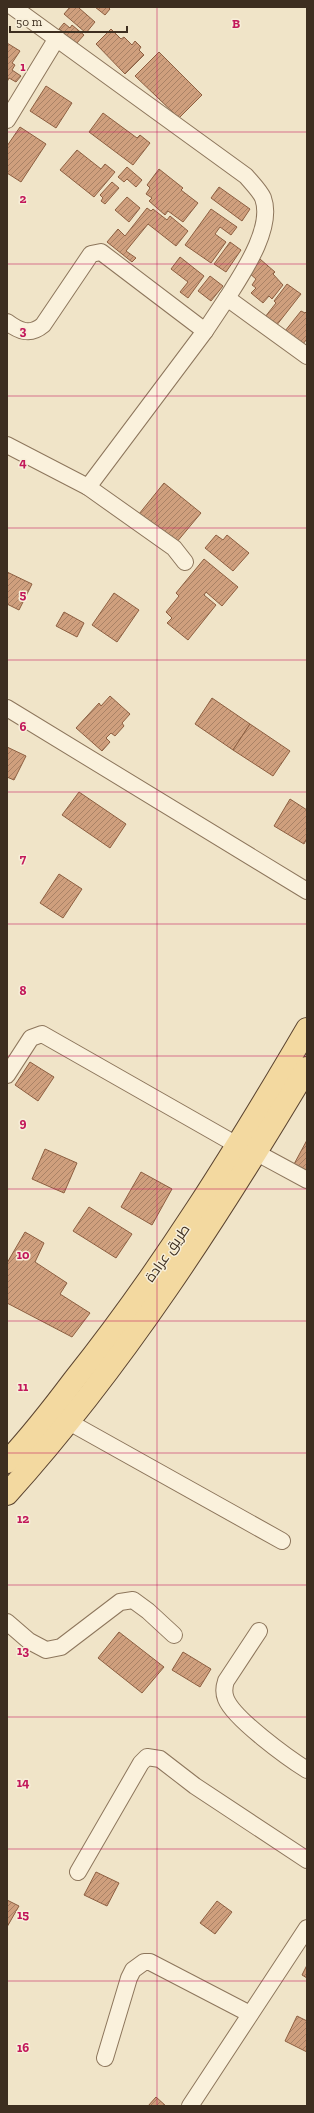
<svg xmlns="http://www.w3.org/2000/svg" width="314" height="2113" font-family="'Zilla Slab',Cairo,serif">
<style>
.building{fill:url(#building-hatch);stroke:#8d5f41}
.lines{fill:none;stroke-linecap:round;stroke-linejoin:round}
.street-casing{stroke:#8d765c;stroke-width:18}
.primary-casing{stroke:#5b4430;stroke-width:24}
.street{stroke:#faf1dc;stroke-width:16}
.primary{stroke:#f3d9a0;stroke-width:22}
.grid{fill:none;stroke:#c2185b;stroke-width:1;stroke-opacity:0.55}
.labels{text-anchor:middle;stroke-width:3;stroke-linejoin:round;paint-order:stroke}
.street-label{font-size:14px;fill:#3d2e20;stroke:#f7eed8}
.grid-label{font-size:13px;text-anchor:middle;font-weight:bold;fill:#c2185b;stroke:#f7eed8;stroke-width:3;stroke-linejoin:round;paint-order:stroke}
</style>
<defs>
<pattern id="building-hatch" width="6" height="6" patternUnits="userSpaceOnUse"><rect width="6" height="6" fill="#cf9f7d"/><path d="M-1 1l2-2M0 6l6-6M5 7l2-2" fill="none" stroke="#a98266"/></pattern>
</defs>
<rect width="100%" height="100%" fill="#f0e4c8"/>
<!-- building -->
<g class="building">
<polygon points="70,7 80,7 79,8 95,22 86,33 64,14"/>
<polygon points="95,7 108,7 110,9 105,15"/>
<polygon points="64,23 70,28 72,25 84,35 76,44 59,29"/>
<polygon points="111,29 121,39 124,37 132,45 135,41 141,47 139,50 144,55 125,74 96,44"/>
<polygon points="7,43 20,51 12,63 15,65 12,70 21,76 16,82 9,78 7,82"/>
<polygon points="159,52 202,95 179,118 135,76"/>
<polygon points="46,86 72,103 56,128 30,111"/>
<polygon points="103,113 137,138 140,135 150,143 133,165 89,132"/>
<polygon points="20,127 46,144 21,182 7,173 7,146"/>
<polygon points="77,150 101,169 105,164 115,172 94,197 60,170"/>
<polygon points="127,167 142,180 136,187 127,179 124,182 118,177"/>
<polygon points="159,169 183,188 181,190 198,203 183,222 168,211 165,215 149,201 152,198 146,194 150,188 147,185"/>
<polygon points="112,182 119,188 105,204 101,201 103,198 100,195"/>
<polygon points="219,187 250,209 242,221 211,198"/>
<polygon points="127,197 140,208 129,222 115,210"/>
<polygon points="147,208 151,211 153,209 167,220 170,216 188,231 176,246 148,224 126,251 136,258 132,262 107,242 118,229 125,236"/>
<polygon points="211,209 237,227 231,235 220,227 215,234 226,242 211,263 185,245"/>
<polygon points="230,242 241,250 226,272 214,264"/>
<polygon points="180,257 204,276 188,298 180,292 188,282 171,269"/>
<polygon points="260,259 275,272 273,274 283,285 272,299 269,296 263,303 251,293 256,288 252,285 256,279 249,273"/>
<polygon points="210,276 223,286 211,301 198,291"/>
<polygon points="287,284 301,294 276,326 265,317 276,303 274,301"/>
<polygon points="301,311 305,313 307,311 307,339 302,345 285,331"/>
<polygon points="164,483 201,513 176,543 139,514"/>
<polygon points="216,535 223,540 227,535 249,553 233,571 205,548"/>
<polygon points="204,559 238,587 222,606 206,592 204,595 216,605 188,640 167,623 172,618 166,612 179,596 176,593"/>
<polygon points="7,572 32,584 19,610 7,604"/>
<polygon points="114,593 139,610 117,642 92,625"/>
<polygon points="64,612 84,623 77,637 56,626"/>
<polygon points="110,696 130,714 122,723 124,726 115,736 111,733 106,738 110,742 102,751 76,728 99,703 101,706"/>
<polygon points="212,698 250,724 233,750 195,724"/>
<polygon points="250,724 290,751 273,776 233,750"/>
<polygon points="7,747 26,756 14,780 7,777"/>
<polygon points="79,792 126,824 110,848 62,815"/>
<polygon points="290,799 307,810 307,838 304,844 274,826"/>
<polygon points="59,874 82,889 63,918 40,903"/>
<polygon points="30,1062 54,1077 38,1101 15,1085"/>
<polygon points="307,1140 307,1174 293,1166"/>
<polygon points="45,1149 77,1163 64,1193 32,1179"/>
<polygon points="141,1172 172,1189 152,1225 121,1207"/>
<polygon points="89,1207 132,1234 116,1258 73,1231"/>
<polygon points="25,1232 44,1243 35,1262 67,1283 60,1294 90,1313 72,1337 7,1303 7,1263"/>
<polygon points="119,1632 164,1667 142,1693 98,1658"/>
<polygon points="183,1652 211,1669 200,1687 172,1670"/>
<polygon points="96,1872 119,1883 107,1906 84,1895"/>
<polygon points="7,1900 19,1906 7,1927"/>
<polygon points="217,1901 232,1912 215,1934 200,1923"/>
<polygon points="307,1965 307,1978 302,1975"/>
<polygon points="297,2016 307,2021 307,2052 285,2041"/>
<polygon points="156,2097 166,2106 148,2106"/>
</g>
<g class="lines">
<defs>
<g id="street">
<path d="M13,7L246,176C251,182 260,191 263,198C274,228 242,274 227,298L307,356"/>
<polyline points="7,120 57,38"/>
<path d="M7,322C19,331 30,336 43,325L91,254L101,252L205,331"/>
<polyline points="7,445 88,487"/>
<polyline points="185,562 174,548 88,487 205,331 227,298"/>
<polyline points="7,708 307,891"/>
<polyline points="7,1075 31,1038 42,1034 237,1145"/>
<polyline points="257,1153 307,1180"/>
<polyline points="69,1422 282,1541"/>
<polyline points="7,1622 29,1641 46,1650 61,1647 120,1602 133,1600 148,1611 174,1635"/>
<path d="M259,1631L226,1681C224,1687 223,1692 226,1699C234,1719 288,1758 307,1770"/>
<polyline points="78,1872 141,1763 147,1757 160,1759 195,1786 307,1860"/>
<polyline points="105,2058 129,1978 133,1970 144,1962 150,1962 250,2014"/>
<polyline points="190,2106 307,1928"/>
</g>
<g id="primary">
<path d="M7,1462C31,1436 53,1408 74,1380C162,1270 236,1150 307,1029"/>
<path d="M7,1494C123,1365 218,1217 307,1068"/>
</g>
</defs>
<!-- street casing -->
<use href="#street" class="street-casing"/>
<!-- primary casing -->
<use href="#primary" class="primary-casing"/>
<!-- street -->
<use href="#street" class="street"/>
<!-- primary -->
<use href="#primary" class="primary"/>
</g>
<!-- grid -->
<path class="grid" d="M157,7V2106M7,132H307M7,264H307M7,396H307M7,528H307M7,660H307M7,792H307M7,924H307M7,1056H307M7,1189H307M7,1321H307M7,1453H307M7,1585H307M7,1717H307M7,1849H307M7,1981H307"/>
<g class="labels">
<!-- street labels -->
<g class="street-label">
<text transform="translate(167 1253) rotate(-55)" y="5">طريق عرادة</text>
</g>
</g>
<g class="grid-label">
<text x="236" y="28">B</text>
<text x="23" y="71">1</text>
<text x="23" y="203">2</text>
<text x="23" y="335">3</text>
<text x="23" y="467">4</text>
<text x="23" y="599">5</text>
<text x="23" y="731">6</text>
<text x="23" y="863">7</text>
<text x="23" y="995">8</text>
<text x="23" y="1127">9</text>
<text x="23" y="1259">10</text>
<text x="23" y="1391">11</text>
<text x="23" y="1523">12</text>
<text x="23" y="1655">13</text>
<text x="23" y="1787">14</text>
<text x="23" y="1919">15</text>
<text x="23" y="2052">16</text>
</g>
<!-- border -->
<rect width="314" height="2113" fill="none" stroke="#3d2e20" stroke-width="16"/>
<!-- scale -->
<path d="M10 26v6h117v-6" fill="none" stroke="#3d2e20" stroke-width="2"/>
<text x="16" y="26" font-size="12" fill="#3d2e20" stroke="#f7eed8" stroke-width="3" paint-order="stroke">50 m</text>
</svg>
